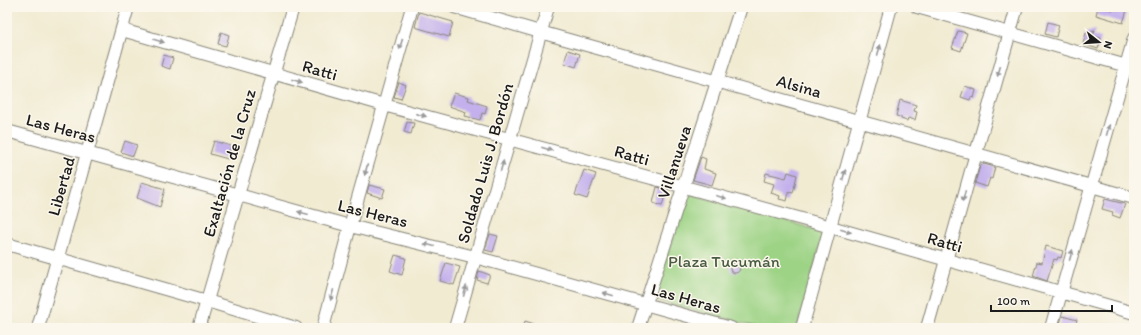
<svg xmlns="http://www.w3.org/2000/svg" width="1141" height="335" font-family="Itim,sans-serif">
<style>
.green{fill:#9dd385;stroke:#5c7850}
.building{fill:#c3b0ec}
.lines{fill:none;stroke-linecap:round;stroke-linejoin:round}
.minor-casing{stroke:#868477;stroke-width:14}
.minor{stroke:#fff;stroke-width:12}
.oneway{fill:#999}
.labels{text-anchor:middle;stroke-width:3;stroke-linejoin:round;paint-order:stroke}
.street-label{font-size:17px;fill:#1c1c1c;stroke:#fbf7ec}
.park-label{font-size:17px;fill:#495c41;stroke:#fbf7ec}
</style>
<rect width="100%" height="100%" fill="#fbf7ec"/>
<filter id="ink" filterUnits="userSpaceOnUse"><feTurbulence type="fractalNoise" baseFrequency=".025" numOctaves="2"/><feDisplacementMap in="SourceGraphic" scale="8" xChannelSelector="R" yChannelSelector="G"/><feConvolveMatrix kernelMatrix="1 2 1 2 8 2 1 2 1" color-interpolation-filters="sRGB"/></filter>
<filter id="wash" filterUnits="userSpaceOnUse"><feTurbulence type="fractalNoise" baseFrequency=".012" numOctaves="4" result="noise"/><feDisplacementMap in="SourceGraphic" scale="16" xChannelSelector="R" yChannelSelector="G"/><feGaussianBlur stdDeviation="0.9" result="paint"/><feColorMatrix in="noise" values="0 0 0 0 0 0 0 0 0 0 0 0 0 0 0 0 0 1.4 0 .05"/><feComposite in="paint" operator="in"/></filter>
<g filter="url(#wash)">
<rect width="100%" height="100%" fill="#f1ebd2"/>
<!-- green -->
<polygon class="green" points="688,193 824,232 797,328 760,328 652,299"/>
<g id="blocks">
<!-- building -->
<g class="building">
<polygon points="1098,7 1113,10 1113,9 1118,10 1119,7 1128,7 1123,23 1096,15"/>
<polygon points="419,12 453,22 449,37 415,27"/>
<polygon points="1048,22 1059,25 1056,37 1045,34"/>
<polygon points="1095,30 1093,36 1101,38 1098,49 1083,44 1086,33"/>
<polygon points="958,31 967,33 961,51 952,48"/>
<polygon points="221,32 229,35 226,46 218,44"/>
<polygon points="568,50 580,54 576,67 564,63"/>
<polygon points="164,55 173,58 170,69 161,66"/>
<polygon points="399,82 406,85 401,99 394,97"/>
<polygon points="965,86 976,90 974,98 971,97 970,100 961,97"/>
<polygon points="454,93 469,97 468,100 487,106 485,114 482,113 480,120 465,116 466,112 449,106"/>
<polygon points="900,100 916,105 914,111 917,112 915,120 908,118 907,121 901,119 901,117 896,116"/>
<polygon points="407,122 414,123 411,134 404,132"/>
<polygon points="125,141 137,145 133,156 121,152"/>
<polygon points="214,141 231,146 228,159 210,154"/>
<polygon points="701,157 706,159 704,169 716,173 712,185 693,180"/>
<polygon points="984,164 995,167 992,179 990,178 987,187 975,183 980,166"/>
<polygon points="584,170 596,174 587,199 575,195"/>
<polygon points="788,172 797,175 793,193 789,192 787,201 779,199 780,196 771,193 774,184 764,181 766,173 786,178"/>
<polygon points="142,182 165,189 160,207 137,198"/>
<polygon points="369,185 385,189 382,198 367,193"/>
<polygon points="657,187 665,189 666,192 662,206 653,203"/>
<polygon points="1105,199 1125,204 1120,218 1112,215 1113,212 1102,209"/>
<polygon points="490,234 498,236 493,252 485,250"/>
<polygon points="1046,246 1063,251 1061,258 1058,257 1057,260 1054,259 1047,281 1033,276 1037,262 1042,263"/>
<polygon points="395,255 406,258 402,275 390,271"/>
<circle cx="735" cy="268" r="5"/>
<polygon points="446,263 460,267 454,285 440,281"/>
<polygon points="479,271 490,275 487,283 477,280"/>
<polygon points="1062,316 1077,320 1074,328 1059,328"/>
<polygon points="525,321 544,327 544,328 523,328"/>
</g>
</g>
</g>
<g filter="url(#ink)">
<use href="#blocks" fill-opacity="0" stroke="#868477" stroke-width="1"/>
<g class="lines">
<defs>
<g id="minor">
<polyline points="454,7 540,32 1134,198"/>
<polyline points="917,7 1134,68"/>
<polyline points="122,30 384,105 831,227 1134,313"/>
<polyline points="7,131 350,226 475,257 731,328"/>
<polyline points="7,244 207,301 296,328"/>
<polyline points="38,328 128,7"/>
<polyline points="199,328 293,7"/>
<polyline points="323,328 350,226 412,7"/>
<polyline points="455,328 548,7"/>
<polyline points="638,328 741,7"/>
<polyline points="802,328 891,7"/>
<polyline points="927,328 1017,7"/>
<polyline points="1051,328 1134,38"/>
</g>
</defs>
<!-- minor casing -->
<use href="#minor" class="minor-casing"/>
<!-- minor -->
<use href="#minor" class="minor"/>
</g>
<!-- one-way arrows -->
<defs><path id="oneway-solid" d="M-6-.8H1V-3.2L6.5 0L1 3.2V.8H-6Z"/></defs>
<g class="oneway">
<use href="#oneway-solid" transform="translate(159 41) rotate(16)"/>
<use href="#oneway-solid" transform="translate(401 44) rotate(106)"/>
<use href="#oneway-solid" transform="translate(879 50) rotate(-74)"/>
<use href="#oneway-solid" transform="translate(999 71) rotate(106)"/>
<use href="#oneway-solid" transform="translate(297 81) rotate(16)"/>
<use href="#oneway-solid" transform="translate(421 115) rotate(15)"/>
<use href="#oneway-solid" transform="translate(1108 130) rotate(-74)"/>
<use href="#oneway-solid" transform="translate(547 149) rotate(16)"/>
<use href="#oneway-solid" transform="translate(502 166) rotate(-74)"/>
<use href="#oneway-solid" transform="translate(366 170) rotate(105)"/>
<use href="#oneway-solid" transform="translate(844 175) rotate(-75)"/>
<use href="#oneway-solid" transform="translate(964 196) rotate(105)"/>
<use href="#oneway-solid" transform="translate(721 197) rotate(15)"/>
<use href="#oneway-solid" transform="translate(303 213) rotate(-165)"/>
<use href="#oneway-solid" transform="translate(846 231) rotate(16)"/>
<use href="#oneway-solid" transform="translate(429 245) rotate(-166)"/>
<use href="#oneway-solid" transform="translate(1071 255) rotate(-74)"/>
<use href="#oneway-solid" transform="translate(465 291) rotate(-74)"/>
<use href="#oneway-solid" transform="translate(608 294) rotate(-164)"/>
<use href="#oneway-solid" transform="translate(332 295) rotate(105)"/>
</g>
</g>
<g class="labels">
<!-- street labels -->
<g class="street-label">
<text transform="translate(320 70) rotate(16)" y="6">Ratti</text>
<text transform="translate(799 86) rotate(16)" y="6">Alsina</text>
<text transform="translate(61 128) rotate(15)" y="6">Las Heras</text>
<text transform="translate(632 155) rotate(16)" y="6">Ratti</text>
<text transform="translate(674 162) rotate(-72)" y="6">Villanueva</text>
<text transform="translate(229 163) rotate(-74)" y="6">Exaltación de la Cruz</text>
<text transform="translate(485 163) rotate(-74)" y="6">Soldado Luis J. Bordón</text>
<text transform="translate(61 186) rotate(-74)" y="6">Libertad</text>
<text transform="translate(373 213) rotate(14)" y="6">Las Heras</text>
<text transform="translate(945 242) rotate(16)" y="6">Ratti</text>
<text transform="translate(686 298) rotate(16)" y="6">Las Heras</text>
</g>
<!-- park labels -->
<g class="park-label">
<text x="724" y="267">Plaza Tucumán</text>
</g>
</g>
<!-- margin -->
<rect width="1141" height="335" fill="none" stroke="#fbf7ec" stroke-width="24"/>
<!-- north arrow -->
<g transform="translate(1099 42) rotate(107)" stroke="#fbf7ec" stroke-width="3" paint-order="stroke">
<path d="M0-3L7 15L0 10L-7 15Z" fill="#1c1c1c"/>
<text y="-6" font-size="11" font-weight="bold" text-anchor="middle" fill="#1c1c1c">N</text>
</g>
<!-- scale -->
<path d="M991 305v6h121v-6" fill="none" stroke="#1c1c1c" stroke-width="2"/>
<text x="997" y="305" font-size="12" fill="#1c1c1c" stroke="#fbf7ec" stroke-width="3" paint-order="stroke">100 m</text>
</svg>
